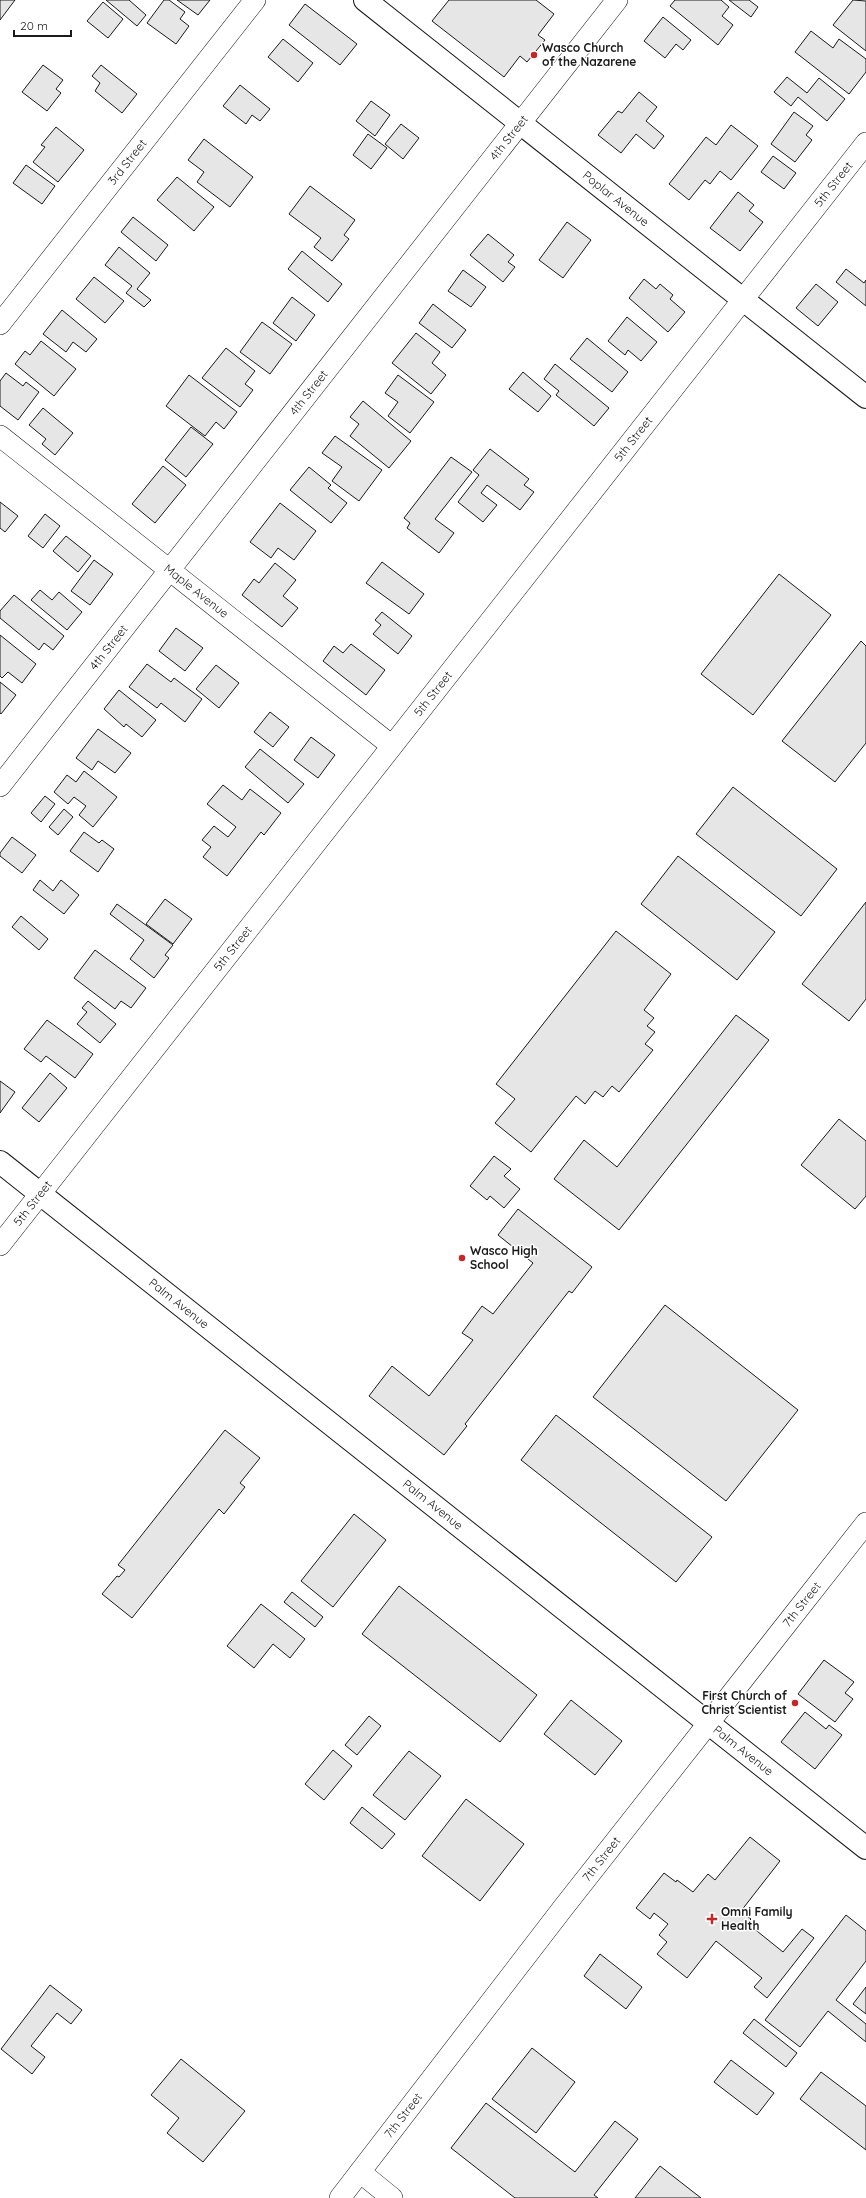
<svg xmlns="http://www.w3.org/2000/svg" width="866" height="2198" font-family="Quicksand,sans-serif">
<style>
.building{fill:#e6e6e6;stroke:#1a1a1a}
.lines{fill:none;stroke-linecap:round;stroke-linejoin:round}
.minor-casing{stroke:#1a1a1a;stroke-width:22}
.major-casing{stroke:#1a1a1a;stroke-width:24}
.minor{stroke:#fff;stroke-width:21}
.major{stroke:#fff;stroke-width:22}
.poi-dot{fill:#c62828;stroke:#fff;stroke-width:1.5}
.labels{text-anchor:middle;stroke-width:3;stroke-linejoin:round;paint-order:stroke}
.poi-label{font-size:12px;font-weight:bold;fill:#1a1a1a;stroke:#fff;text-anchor:start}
.street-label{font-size:12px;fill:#1a1a1a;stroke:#fff}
</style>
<rect width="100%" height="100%" fill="#fff"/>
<!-- building -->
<g class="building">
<polygon points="0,0 15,0 0,20"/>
<polygon points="106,0 129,0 146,15 137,26"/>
<polygon points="164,0 169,0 185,12 180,19 189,26 176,44 147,23"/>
<polygon points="177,0 210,0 198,15"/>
<polygon points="449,0 536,0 554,14 538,35 545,40 527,62 520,56 504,77 432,21"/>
<polygon points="675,0 721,0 729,7 722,16 733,25 718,45 670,6"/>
<polygon points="729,0 749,0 758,7 751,17"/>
<polygon points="853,0 866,1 866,51 833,25"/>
<polygon points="103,2 123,19 108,38 87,21"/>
<polygon points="305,4 357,44 340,65 289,25"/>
<polygon points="663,17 691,40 683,50 676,44 665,58 644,41"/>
<polygon points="811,31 833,48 839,39 866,59 866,72 849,94 795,52"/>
<polygon points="283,39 313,63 298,82 268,57"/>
<polygon points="43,65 63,80 56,89 61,93 47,111 22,92"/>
<polygon points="101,65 137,94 122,113 95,91 100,83 92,76"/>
<polygon points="787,77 807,93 819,78 845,99 827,121 798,97 791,106 774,92"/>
<polygon points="240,85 270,109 260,121 252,115 246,124 223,106"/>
<polygon points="639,92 657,107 646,121 664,136 654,149 636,134 621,153 598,135 618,111 622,113"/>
<polygon points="371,101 390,115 375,136 356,121"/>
<polygon points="794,112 813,126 806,135 812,140 795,162 771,144"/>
<polygon points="401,124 419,138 403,159 385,144"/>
<polygon points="731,125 758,146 731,180 720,171 710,184 705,180 689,200 669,184 706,137 716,145"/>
<polygon points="56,127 84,150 58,182 33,162 45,147 41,145"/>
<polygon points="368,134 387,148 371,169 353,155"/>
<polygon points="204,139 253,177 230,207 197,182 204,172 188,160"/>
<polygon points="773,156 796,173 784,189 761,172"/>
<polygon points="26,165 55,186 42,204 13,183"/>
<polygon points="177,177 214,207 194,231 157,200"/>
<polygon points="310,186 355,220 344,235 349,239 332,261 314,247 321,238 289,214"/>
<polygon points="738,192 754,205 749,211 763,222 740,251 710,228"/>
<polygon points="133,217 168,245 156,261 121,232"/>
<polygon points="567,222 591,240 563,278 539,260"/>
<polygon points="488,234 514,255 508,262 515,267 503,282 470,255"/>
<polygon points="119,247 150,273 137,289 151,300 144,307 126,293 132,286 105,265"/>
<polygon points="302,251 342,284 328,302 288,269"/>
<polygon points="846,269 864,283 866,280 866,306 836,282"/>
<polygon points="463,270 486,287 471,307 448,291"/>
<polygon points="94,277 124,301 105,323 76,299"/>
<polygon points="644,279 656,289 660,284 673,295 670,299 685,312 668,332 629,298"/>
<polygon points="816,284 838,302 818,326 796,308"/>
<polygon points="292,297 315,315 296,341 273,323"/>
<polygon points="433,304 466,330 452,348 419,323"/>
<polygon points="62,310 97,339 86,352 73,342 66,352 43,334"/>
<polygon points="627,317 657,342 641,361 628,350 625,355 608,341"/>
<polygon points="262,322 292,344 270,374 240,352"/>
<polygon points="416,333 440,352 432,363 446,375 431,394 392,363"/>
<polygon points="587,338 628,372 612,392 570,359"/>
<polygon points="41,341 76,369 54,396 15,364 25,351 30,355"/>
<polygon points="226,348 255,371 245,384 253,390 240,407 202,378"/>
<polygon points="555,364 609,408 594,426 556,395 559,391 544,379"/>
<polygon points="523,372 551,396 538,412 509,389"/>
<polygon points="6,373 23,386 26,382 39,392 18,420 0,406 0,381"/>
<polygon points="189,375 237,412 224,429 216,422 205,436 166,406"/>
<polygon points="398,375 434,402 410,433 388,416 398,402 385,393"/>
<polygon points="363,401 411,441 389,468 350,436 359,424 350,417"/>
<polygon points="43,408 73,433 55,455 42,444 46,439 29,425"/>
<polygon points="191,427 213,444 186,477 165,460"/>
<polygon points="335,436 382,470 359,501 332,481 342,467 322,453"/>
<polygon points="490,449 529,479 524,485 534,492 520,510 487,485 481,493 497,505 483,522 458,502 479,475 473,470"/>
<polygon points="451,457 472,472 435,519 454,533 439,553 407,528 410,523 404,518"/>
<polygon points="163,466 186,485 155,523 132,504"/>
<polygon points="309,467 331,485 328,488 347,503 331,523 290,490"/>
<polygon points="0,502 18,516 5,532 0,528"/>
<polygon points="280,503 316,531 294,560 278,548 271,558 250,542"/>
<polygon points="45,514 60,526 43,548 28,536"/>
<polygon points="66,536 91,556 78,572 53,551"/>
<polygon points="94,560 113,574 90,605 71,591"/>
<polygon points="382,562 424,594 409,614 366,583"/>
<polygon points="275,563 296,580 283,596 298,608 282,627 242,595 254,579 259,583"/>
<polygon points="779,574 831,615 753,715 701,674"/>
<polygon points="40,590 52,600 59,592 82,612 67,630 31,600"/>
<polygon points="14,595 64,636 53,650 44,643 39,650 0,618 0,611"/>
<polygon points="382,612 412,636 398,654 373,634 381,625 375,620"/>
<polygon points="176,628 203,648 185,671 159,651"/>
<polygon points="0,635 36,664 22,683 8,672 2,678 0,676"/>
<polygon points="861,641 866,646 866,743 835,782 782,741"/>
<polygon points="351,644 385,670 366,695 323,661 334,646 343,653"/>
<polygon points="147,664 171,682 174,678 202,699 185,722 161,703 157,708 129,687"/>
<polygon points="216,665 239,683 219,708 196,689"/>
<polygon points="0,682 16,695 1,714 0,713"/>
<polygon points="119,690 156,720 142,737 126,724 124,727 104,709"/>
<polygon points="270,712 289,727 273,747 254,732"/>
<polygon points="98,729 131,753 115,773 98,761 92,770 76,758"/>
<polygon points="311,737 335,755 318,778 294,760"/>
<polygon points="260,749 304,784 288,803 245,767"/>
<polygon points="84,771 117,797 93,827 79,815 86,806 74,797 68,804 54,792 67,775 76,782"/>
<polygon points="223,785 242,800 250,789 281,813 264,835 261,832 227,876 203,857 211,847 202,840 214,826 228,837 236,827 207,804"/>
<polygon points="733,787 837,869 801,916 696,834"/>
<polygon points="45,796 55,804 41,822 31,813"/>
<polygon points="64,809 73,817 58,835 49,827"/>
<polygon points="84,832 99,843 102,840 114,849 98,872 70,851"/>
<polygon points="12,837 36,855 22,873 0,856 0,853"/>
<polygon points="678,856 775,932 737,980 641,904"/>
<polygon points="40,880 53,891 61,880 79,895 64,914 33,890"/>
<polygon points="165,899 192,919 173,944 146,924"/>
<polygon points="866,902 866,999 849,1021 802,984"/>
<polygon points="117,904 173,945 165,955 169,958 154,978 130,959 144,940 110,914"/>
<polygon points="21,916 48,939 39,950 12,927"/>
<polygon points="616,931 671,974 644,1010 654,1018 647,1026 655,1032 645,1044 653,1050 619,1092 612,1086 603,1097 595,1091 585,1104 576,1096 531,1152 495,1123 515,1099 496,1084"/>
<polygon points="95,950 146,988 131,1008 121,1001 115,1009 74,978"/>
<polygon points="88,1001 116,1024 100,1043 77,1024 87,1012 82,1008"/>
<polygon points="736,1015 769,1040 619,1230 554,1179 584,1140 617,1167"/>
<polygon points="47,1020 93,1054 75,1078 46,1056 41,1062 24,1049"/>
<polygon points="50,1073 67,1088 39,1122 22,1108"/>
<polygon points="0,1081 15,1092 0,1113"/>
<polygon points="839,1119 866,1141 866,1196 855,1209 801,1165"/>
<polygon points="494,1156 511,1169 504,1176 520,1189 504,1208 490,1196 487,1200 470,1186"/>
<polygon points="518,1209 592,1267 572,1293 569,1291 465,1424 467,1426 444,1455 369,1396 392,1366 429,1396 473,1340 462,1333 482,1306 493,1314 533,1263 498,1235"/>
<polygon points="665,1305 798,1410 726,1501 593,1397"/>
<polygon points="556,1415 712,1537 676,1582 521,1460"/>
<polygon points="225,1430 260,1458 240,1483 245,1487 224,1514 219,1509 132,1618 102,1594 117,1576 119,1577 125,1570 118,1565"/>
<polygon points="354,1514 386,1540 333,1607 301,1581"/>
<polygon points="399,1586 537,1695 500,1742 362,1634"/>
<polygon points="292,1592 323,1617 315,1627 284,1602"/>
<polygon points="261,1604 305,1639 290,1658 273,1644 254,1668 227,1646"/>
<polygon points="824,1660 854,1682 845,1693 853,1699 835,1722 798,1694"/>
<polygon points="571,1700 622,1741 595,1775 544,1734"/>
<polygon points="805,1712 826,1729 829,1725 842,1735 815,1769 781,1742"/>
<polygon points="369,1716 381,1726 357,1755 345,1745"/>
<polygon points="333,1750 352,1766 324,1800 305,1784"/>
<polygon points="409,1751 441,1776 405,1820 373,1795"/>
<polygon points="466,1799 524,1844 480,1901 422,1856"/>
<polygon points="362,1807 395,1834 382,1849 350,1823"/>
<polygon points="750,1837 780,1861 741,1911 751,1919 747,1923 783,1952 802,1929 814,1938 767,1998 754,1987 762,1978 716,1941 687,1978 657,1954 667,1942 659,1935 668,1924 654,1913 650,1919 636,1908 664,1873 676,1882 677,1880 693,1892 708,1874 715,1880"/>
<polygon points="846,1915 866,1931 866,1961 836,2000 866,2024 866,2042 828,2011 800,2047 765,2020"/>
<polygon points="600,1954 642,1987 626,2009 584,1976"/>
<polygon points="50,1985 82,2010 71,2024 57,2013 31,2046 45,2057 32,2074 1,2049"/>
<polygon points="866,1987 866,2014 853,2004"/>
<polygon points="754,2019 797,2053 786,2067 743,2033"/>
<polygon points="532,2048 575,2082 536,2133 492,2099"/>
<polygon points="181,2059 245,2111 203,2162 167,2133 179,2118 151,2095"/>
<polygon points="731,2060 774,2093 757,2115 714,2082"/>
<polygon points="821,2072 866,2106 866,2150 800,2099"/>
<polygon points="486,2103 575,2172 615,2121 638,2139 594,2195 598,2198 515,2198 451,2148"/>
<polygon points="660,2166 701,2198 635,2198"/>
</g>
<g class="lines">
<defs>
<g id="minor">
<path id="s1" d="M0,324L255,0"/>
<path id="s2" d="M0,436L392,746"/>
<path id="s3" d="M0,786L617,0"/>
<path id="s4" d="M0,1245L866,143"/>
<polyline points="360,2172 392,2198"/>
<path id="s5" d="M340,2198L563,1908L866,1523"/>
</g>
<g id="major">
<path id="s6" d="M365,0L866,397"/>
<path id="s7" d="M0,1162L866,1848"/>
</g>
</defs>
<!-- minor casing -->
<use href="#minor" class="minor-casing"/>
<!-- major casing -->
<use href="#major" class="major-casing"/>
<!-- minor -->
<use href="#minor" class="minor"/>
<!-- major -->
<use href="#major" class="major"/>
</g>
<!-- markers -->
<g class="poi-dot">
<circle cx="534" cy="55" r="4"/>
<circle cx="462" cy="1258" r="4"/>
<circle cx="795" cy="1703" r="4"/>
<path d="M710 1913h4v4h4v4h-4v4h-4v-4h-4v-4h4z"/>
</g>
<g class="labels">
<!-- poi labels -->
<g class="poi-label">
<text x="542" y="52">Wasco Church<tspan x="542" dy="14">of the Nazarene</tspan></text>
<text x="470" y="1255">Wasco High<tspan x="470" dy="14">School</tspan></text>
<text x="787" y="1700" text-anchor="end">First Church of<tspan x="787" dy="14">Christ Scientist</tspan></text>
<text x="721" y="1916">Omni Family<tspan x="721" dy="14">Health</tspan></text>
</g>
<!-- street labels -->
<g class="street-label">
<text dy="4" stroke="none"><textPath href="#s3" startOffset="824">4th Street</textPath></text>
<text dy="4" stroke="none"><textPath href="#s1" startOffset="206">3rd Street</textPath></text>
<text dy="4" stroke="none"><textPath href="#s4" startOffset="1349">5th Street</textPath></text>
<text dy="4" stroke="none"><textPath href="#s6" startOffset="320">Poplar Avenue</textPath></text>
<text dy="4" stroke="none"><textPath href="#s3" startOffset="500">4th Street</textPath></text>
<text dy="4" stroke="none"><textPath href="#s4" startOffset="1025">5th Street</textPath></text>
<text dy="4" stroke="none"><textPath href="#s2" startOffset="250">Maple Avenue</textPath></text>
<text dy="4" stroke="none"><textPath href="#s3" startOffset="176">4th Street</textPath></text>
<text dy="4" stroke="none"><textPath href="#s4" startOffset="701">5th Street</textPath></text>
<text dy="4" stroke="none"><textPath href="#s4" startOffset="377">5th Street</textPath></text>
<text dy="4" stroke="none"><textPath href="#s4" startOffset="53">5th Street</textPath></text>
<text dy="4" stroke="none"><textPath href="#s7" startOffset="228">Palm Avenue</textPath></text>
<text dy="4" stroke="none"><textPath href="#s7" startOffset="552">Palm Avenue</textPath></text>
<text dy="4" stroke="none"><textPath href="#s5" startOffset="752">7th Street</textPath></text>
<text dy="4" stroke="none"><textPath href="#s7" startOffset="948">Palm Avenue</textPath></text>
<text dy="4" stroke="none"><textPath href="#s5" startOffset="428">7th Street</textPath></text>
<text dy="4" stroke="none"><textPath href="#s5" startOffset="104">7th Street</textPath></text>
</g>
</g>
<!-- scale -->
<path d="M14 30v6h57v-6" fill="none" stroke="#1a1a1a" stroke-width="2"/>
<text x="20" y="30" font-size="12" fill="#1a1a1a" stroke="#ffffff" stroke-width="3" paint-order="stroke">20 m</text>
</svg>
